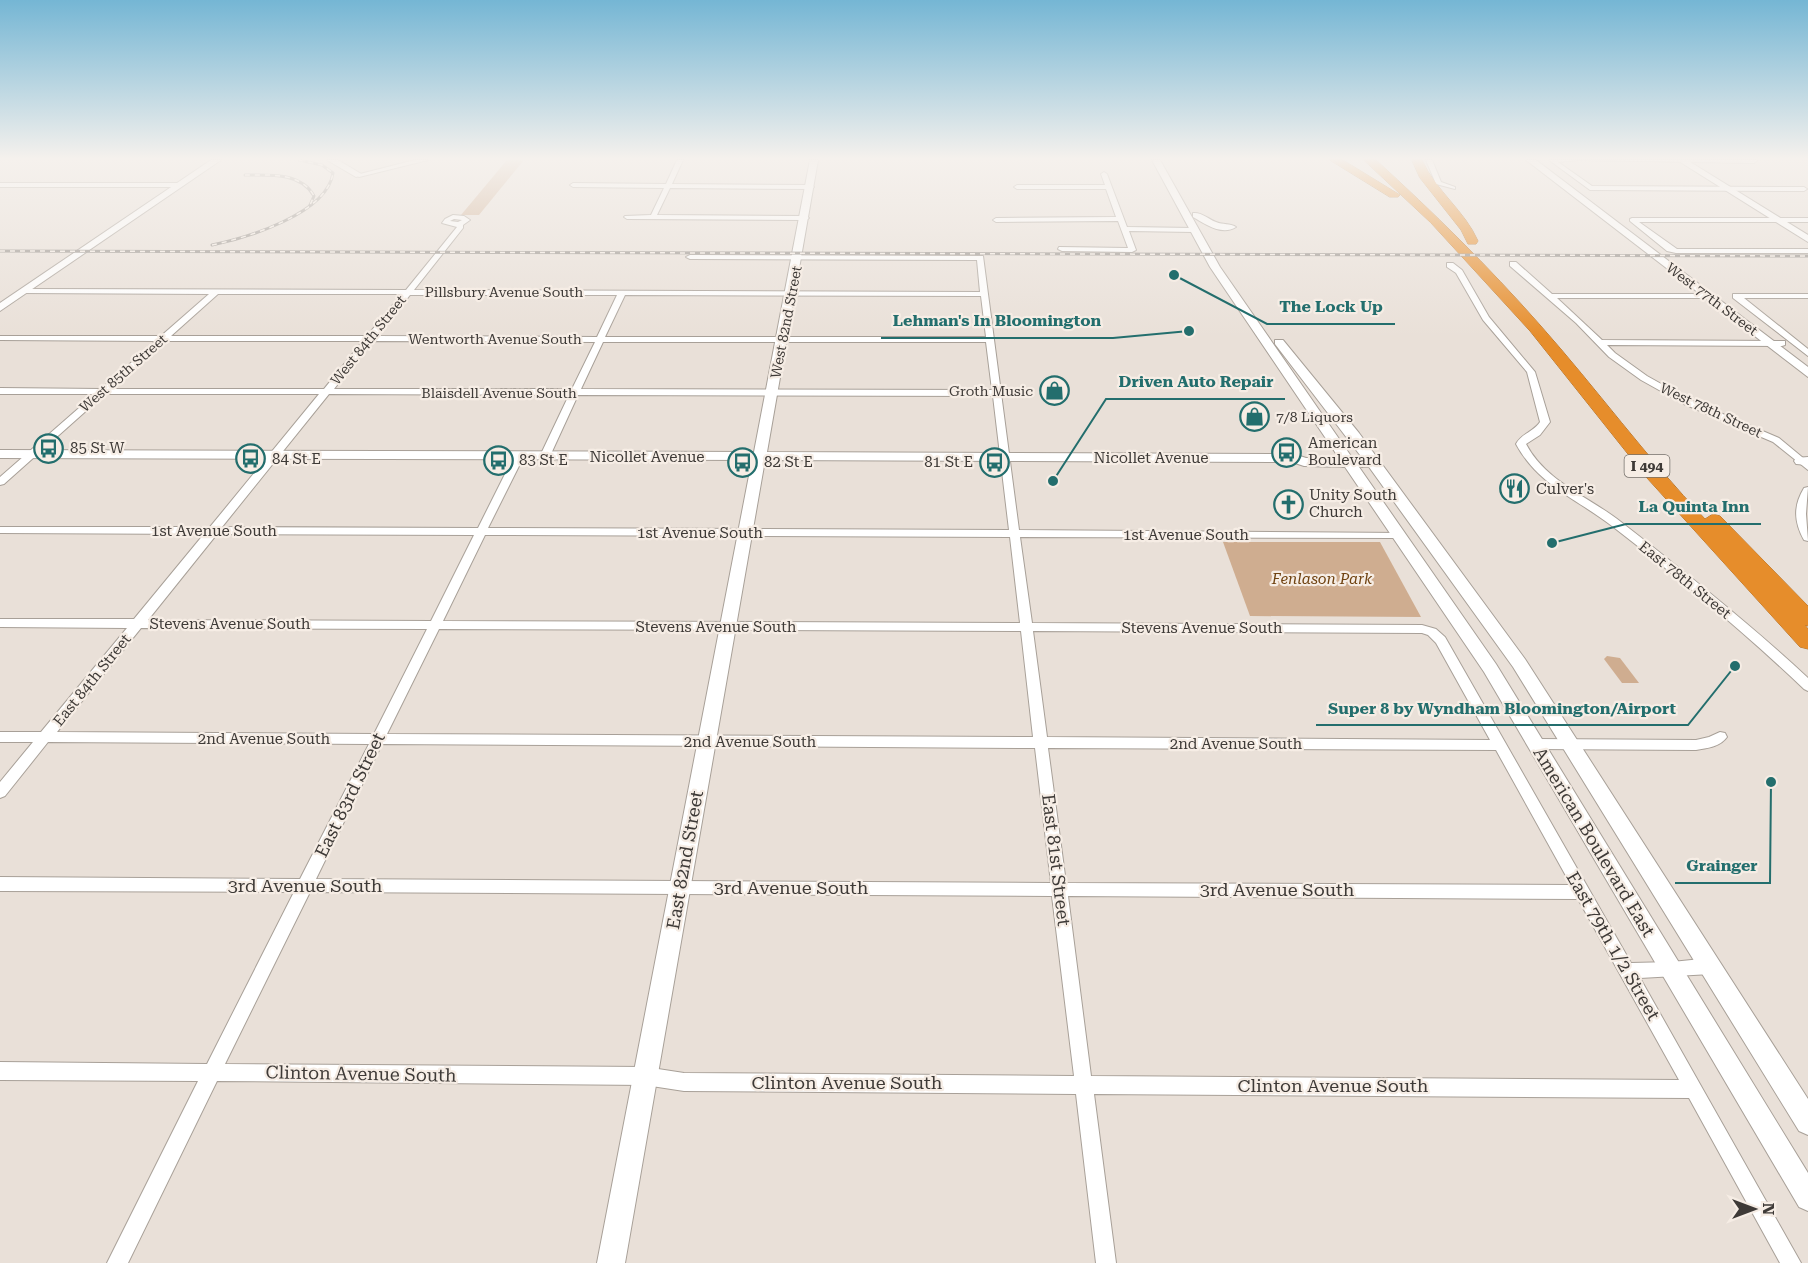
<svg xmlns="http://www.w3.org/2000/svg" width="1808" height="1263" font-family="'Roboto Serif',serif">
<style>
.green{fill:#cfad90}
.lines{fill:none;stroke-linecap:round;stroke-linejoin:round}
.street-casing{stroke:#a8a098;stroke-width:2}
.secondary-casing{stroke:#a8a098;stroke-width:2}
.highway-casing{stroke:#ab702f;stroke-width:1}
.street{fill:#fff;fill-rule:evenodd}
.secondary{fill:#fff;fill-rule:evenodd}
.highway{fill:#e68d2b;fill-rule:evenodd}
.rail-casing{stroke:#96908a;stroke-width:3}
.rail{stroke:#f6ede5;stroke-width:1.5;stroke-dasharray:5;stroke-linecap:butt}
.labels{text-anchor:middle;stroke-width:4.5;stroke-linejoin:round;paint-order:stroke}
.far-street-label{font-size:14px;fill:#3e3a37;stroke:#f6ede5}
.far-poi-label{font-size:14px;fill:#3e3a37;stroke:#f6ede5;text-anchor:end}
.shield{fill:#f6ede5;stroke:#75706b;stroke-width:1.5}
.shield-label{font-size:14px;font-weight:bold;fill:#3e3a37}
.poi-label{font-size:15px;fill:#3e3a37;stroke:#f6ede5;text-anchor:start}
.street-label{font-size:15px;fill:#3e3a37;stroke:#f6ede5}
.park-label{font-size:15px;font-style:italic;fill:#6f4210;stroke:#f6ede5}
.near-street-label{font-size:18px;fill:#3e3a37;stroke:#f6ede5}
.leader{fill:none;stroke:#236e6d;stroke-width:2}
.callout-dot{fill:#236e6d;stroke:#f6ede5;stroke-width:2}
.callout-label{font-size:16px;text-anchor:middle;font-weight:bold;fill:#236e6d;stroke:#f6ede5;stroke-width:4.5;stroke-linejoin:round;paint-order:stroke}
</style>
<rect width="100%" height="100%" fill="#e9e0d8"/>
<!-- green -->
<g class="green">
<polygon points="507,160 524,160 479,215 461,215"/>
<polygon points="1223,542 1380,542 1421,617 1250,616"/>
<polygon points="1607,656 1620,658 1639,683 1622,683 1604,659"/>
</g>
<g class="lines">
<defs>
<g id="street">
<polygon points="415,160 428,160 359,177 356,175"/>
<polygon points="677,160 683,160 672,184 811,185 814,187 811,189 670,188 657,215 806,216 809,218 806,220 627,219 624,217 625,216 651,215 664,188 573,187 570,185 573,183 666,184"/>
<polygon points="1426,160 1432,160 1441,182 1455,187 1455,189 1436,184"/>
<polygon points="1549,160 1578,160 1558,162 1592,186 1804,187 1807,189 1804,191 1590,190"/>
<polygon points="1579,160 1757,160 1757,161 1754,163"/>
<polygon points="1104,172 1107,174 1127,227 1194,228 1197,230 1194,232 1129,231 1136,250 1132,252 1062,251 1058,249 1059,247 1128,248 1118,221 996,222 993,220 996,218 1116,217 1106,189 1017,189 1014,187 1017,185 1105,185 1101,174"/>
<polygon points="0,183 177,183 180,185 177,187 0,187"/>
<path d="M453,215L464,216L470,220L463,225V228L414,290L980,292L977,260L690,259L686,257L690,255L983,256L1019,530L1404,533L1405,535L1404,537L1400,538L1020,537L1032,623L1422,625L1436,629L1445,637L1631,963L1672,962L1711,958L1717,961L1719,966L1717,971L1711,974L1640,978L1801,1263H1780L1689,1098L1094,1094L1116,1263H1096L1076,1094L684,1091L645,1085L217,1081L128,1263H107L198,1081L0,1080V1062L207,1064L294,892L0,891V877L300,879L369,744L48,742L5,796L0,798V782L33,742H0V732H41L127,628L0,627V619H134L204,534L0,533V527H210L319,394H105L4,484L0,485V477L95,394H0V388L101,389L156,341L0,340V336H161L209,294L21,293L20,291L24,289L406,290L457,227L442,223L445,219ZM454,219L462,220L458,222L450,221ZM218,294H402L367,336H171ZM410,295H617L597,337L376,336ZM625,295L981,296L986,337H605ZM165,341H363L324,389H112ZM372,341L595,342L572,389H334ZM603,342H986L992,390L581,389ZM329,394L569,395L540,456L545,459L550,456L578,395L993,396L1009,530L488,528L524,456L519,453L514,456L478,528L222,527ZM217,534L474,535L431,621L148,620ZM485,535L1010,537L1020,623L443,621ZM141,628L427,629L374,734L57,732ZM439,629L1021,631L1033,737L387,734ZM1033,631L1422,633L1428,635L1436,643L1490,740L1047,737ZM382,744L1035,748L1051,883L316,879ZM1048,748L1496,750L1571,885L1066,883ZM310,892L1052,896L1074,1076L684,1073L645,1067L225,1064ZM1068,896L1578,899L1679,1080L1091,1076Z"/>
<polygon points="1632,218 1808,218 1808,222 1639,222 1677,249 1808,249 1808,253 1676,253 1667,251 1630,221 1630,219"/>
<polygon points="1510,262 1516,262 1552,294 1707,294 1711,296 1707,298 1557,298 1602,340 1785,341 1785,345 1782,346 1607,345 1615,353 1647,376 1690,400 1779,438 1808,462 1808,470 1773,442 1684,404 1641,380 1609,357 1576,323 1510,266"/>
<path d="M1447,263H1453L1462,270L1489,317L1535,372L1550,422L1540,435L1526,444C1546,482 1588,496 1621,522C1685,572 1749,623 1808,678V691L1804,689C1743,631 1678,577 1612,526C1577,499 1538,485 1516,444C1521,434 1533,432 1540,422L1527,372L1483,320L1456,273L1447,267Z"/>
<polygon points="1733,294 1808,294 1808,298 1744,298 1808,349 1808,356 1733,298"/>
<path d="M1808,487L1806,514L1808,541L1804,540C1794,522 1793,506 1804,488Z"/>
<path d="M1720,732L1725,733L1727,737C1720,747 1707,748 1696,750L1536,749L1531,748L1529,744L1531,740L1536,739L1696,740L1709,737Z"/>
</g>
<g id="secondary">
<polygon points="211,160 221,160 0,311 0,303"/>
<polygon points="327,160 338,160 363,175 356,177"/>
<polygon points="810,160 818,160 767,452 1294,454 1306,458 1339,458 1210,267 1152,160 1160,160 1220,267 1353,459 1363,459 1275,344 1275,340 1283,340 1359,433 1525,659 1808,1099 1808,1135 1799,1131 1513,667 1369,467 1359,467 1496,664 1808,1173 1808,1211 1799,1207 1484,672 1345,467 1304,466 1292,462 765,460 625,1263 597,1263 752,460 0,458 0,450 754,452"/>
<polygon points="1526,160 1536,160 1808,367 1808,377"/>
<polygon points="1677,160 1687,160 1808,235 1808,242"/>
<path d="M1193,213C1202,212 1208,219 1216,222C1223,225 1230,223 1236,227C1222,236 1205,224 1193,217Z"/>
<polygon points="1808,457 1808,465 1796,464 1794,461 1796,458"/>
</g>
<g id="highway">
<polygon points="1330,160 1343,160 1400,195 1398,197 1390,197"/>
<path d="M1364,160H1376C1433,212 1488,266 1540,325C1596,388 1646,457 1705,519L1713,514L1720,516L1808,606V626L1805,625L1808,629V649L1800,647L1647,478L1530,331L1431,223Z"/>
<path d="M1412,160H1422C1436,191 1465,211 1478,241L1476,244H1468L1461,230L1420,178Z"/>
</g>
</defs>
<!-- street casing -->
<use href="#street" class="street-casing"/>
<!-- secondary casing -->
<use href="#secondary" class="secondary-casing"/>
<!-- highway casing -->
<use href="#highway" class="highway-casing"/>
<!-- street -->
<use href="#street" class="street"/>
<!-- secondary -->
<use href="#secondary" class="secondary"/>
<!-- highway -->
<use href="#highway" class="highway"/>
<defs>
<g id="rail">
<path d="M245,175C269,175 301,172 314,196L310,205"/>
<path d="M212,245C246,238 327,214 333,173L322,165L299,160"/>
<polyline points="0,251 1808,256"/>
</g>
</defs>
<!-- rail casing -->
<use href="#rail" class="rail-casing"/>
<!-- rail -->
<use href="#rail" class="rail"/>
</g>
<!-- sky -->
<linearGradient id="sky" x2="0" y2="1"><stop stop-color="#75b6d4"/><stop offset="0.47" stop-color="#f5f1ed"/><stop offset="1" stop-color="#f5f1ed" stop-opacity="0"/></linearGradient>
<rect width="1808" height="337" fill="url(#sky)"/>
<!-- icons -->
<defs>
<symbol id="shop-ring" viewBox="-11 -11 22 22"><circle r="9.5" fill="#f6ede5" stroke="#236e6d" stroke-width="1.5"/><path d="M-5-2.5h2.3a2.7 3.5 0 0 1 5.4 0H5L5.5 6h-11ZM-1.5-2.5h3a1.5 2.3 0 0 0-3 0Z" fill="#236e6d"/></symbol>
<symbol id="bus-ring" viewBox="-11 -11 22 22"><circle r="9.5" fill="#f6ede5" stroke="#236e6d" stroke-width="1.5"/><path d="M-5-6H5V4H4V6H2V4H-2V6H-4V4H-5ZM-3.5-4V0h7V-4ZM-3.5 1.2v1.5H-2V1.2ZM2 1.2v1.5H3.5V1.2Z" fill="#236e6d"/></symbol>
<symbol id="restaurant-ring" viewBox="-11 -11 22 22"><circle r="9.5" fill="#f6ede5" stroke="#236e6d" stroke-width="1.5"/><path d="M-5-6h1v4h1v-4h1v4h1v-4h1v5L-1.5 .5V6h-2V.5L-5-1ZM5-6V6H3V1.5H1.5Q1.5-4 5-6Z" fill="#236e6d"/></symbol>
<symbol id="church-ring" viewBox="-11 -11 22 22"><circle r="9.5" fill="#f6ede5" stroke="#236e6d" stroke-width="1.5"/><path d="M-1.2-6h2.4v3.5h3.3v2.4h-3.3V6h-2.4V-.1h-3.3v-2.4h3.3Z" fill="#236e6d"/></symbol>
</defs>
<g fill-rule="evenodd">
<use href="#shop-ring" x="1038" y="374" width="33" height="33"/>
<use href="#shop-ring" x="1238" y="400" width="33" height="33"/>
<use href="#bus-ring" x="32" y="432" width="33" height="33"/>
<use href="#bus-ring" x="1270" y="436" width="33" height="33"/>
<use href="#bus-ring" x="234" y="442" width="33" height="33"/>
<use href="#bus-ring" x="482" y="444" width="33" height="33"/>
<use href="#bus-ring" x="726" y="446" width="33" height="33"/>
<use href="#bus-ring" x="978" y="446" width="33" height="33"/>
<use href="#restaurant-ring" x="1498" y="472" width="33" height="33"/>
<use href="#church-ring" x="1272" y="488" width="33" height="33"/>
</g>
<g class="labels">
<!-- far-street labels -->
<g class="far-street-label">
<text x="504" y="297">Pillsbury Avenue South</text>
<text transform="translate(1712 299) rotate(37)" y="5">West 77th Street</text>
<text transform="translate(786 322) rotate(-79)" y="5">West 82nd Street</text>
<text x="495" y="344">Wentworth Avenue South</text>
<text transform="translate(368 340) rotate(-51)" y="5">West 84th Street</text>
<text transform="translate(123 373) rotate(-41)" y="5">West 85th Street</text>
<text x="499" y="398">Blaisdell Avenue South</text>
<text transform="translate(1711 410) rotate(25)" y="5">West 78th Street</text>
</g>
<!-- far-poi labels -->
<g class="far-poi-label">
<text x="1033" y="396">Groth Music</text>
<text x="1276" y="422" text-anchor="start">7/8 Liquors</text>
</g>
<!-- shield labels -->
<rect class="shield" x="1624.5" y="455" width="45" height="22" rx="4.5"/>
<g class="shield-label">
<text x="1647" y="471">I 494</text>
</g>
<!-- poi labels -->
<g class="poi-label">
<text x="1308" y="448">American<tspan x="1308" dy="17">Boulevard</tspan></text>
<text x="70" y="453">85 St W</text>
<text x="272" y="464">84 St E</text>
<text x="519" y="465">83 St E</text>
<text x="764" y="467">82 St E</text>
<text x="973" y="467" text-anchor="end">81 St E</text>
<text x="1536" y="494">Culver's</text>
<text x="1309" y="500">Unity South<tspan x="1309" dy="17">Church</tspan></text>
</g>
<!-- street labels -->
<g class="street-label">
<text x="647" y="462">Nicollet Avenue</text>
<text x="1151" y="463">Nicollet Avenue</text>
<text x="214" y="536">1st Avenue South</text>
<text x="700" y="538">1st Avenue South</text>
<text x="1186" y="540">1st Avenue South</text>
<text transform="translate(1685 580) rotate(39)" y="5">East 78th Street</text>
<text x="230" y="629">Stevens Avenue South</text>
<text x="716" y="632">Stevens Avenue South</text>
<text x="1202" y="633">Stevens Avenue South</text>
<text transform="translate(92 680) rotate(-51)" y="5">East 84th Street</text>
<text x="264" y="744">2nd Avenue South</text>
<text x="750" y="747">2nd Avenue South</text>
<text x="1236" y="749">2nd Avenue South</text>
</g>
<!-- park labels -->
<g class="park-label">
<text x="1322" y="584">Fenlason Park</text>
</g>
<!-- near-street labels -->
<g class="near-street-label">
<text transform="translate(350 795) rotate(-64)" y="6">East 83rd Street</text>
<text transform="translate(1594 842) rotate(59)" y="6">American Boulevard East</text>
<text transform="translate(685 860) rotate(-80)" y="6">East 82nd Street</text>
<text transform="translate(1056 860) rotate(83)" y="6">East 81st Street</text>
<text x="305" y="892">3rd Avenue South</text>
<text x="791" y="894">3rd Avenue South</text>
<text x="1277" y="896">3rd Avenue South</text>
<text transform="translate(1613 946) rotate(60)" y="6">East 79th 1/2 Street</text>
<text transform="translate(361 1074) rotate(1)" y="6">Clinton Avenue South</text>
<text x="847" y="1089">Clinton Avenue South</text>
<text x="1333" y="1092">Clinton Avenue South</text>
</g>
</g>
<!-- callouts -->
<path class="leader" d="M1174 275L1267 324H1395M1189 331L1113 338H881M1053 481L1106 399H1285M1552 543L1626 524H1761M1735 666L1688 725H1316M1771 782L1770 883H1675"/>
<g class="callout-dot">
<circle cx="1174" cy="275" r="6"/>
<circle cx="1189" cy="331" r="6"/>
<circle cx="1053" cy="481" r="6"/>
<circle cx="1552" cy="543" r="6"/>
<circle cx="1735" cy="666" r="6"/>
<circle cx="1771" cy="782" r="6"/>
</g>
<g class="callout-label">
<text x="1331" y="312">The Lock Up</text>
<text x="997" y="326">Lehman's In Bloomington</text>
<text x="1196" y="387">Driven Auto Repair</text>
<text x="1694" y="512">La Quinta Inn</text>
<text x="1502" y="714">Super 8 by Wyndham Bloomington/Airport</text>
<text x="1722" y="871">Grainger</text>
</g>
<!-- north arrow -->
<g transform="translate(1754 1209) rotate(90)" stroke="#f6ede5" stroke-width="4.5" paint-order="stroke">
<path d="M0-4.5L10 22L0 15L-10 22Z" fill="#3e3a37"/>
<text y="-9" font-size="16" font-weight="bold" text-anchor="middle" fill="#3e3a37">N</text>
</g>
</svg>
